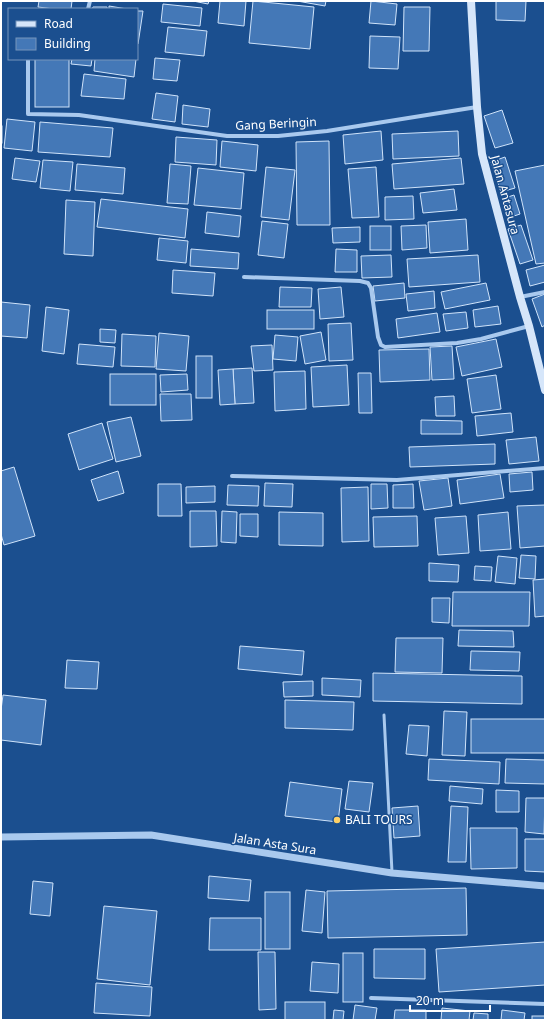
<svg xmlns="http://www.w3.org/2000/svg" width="546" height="1021" font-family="'Noto Sans',sans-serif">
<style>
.building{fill:#4478b7;stroke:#cfe3fa}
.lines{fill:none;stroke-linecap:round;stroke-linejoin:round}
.service{stroke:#a9c9ee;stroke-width:3}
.minor{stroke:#a9c9ee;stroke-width:4}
.tertiary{stroke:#a9c9ee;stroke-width:7}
.secondary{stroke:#d6e6fa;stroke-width:8}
.poi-dot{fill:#ffd166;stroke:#1b4f8f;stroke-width:1.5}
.labels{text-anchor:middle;stroke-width:3;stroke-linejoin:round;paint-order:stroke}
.street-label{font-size:12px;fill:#fff;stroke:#1b4f8f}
.poi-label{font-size:12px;fill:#fff;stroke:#1b4f8f;text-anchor:start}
</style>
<rect width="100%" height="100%" fill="#1b4f8f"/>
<!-- building -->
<g class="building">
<polygon points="39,1 72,1 71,9 54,9 38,7"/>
<polygon points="193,1 209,1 208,4"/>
<polygon points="220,1 246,1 244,26 218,23"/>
<polygon points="253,1 314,7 310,49 249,43"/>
<polygon points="297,1 326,1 325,6"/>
<polygon points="371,1 397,4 395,25 369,23"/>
<polygon points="496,1 526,1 525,21 496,20"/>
<polygon points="163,4 202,8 200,26 161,22"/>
<polygon points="109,6 127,9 109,9"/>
<polygon points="93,7 107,7 107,9 92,9"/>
<polygon points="404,7 430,7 429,51 403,51"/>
<polygon points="137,11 143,11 138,44 137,44"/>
<polygon points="168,27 207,31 204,56 165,52"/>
<polygon points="370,36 400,37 398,69 369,68"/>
<polygon points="155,58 180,60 177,81 153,79"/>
<rect x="35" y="59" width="34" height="48"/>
<polygon points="72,59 92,59 91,66 71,64"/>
<polygon points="95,59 136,59 134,77 94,71"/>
<polygon points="84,74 126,79 124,99 81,96"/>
<polygon points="156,93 178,96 175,122 152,119"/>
<polygon points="183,105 210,109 208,127 182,124"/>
<polygon points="502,110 513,143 495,148 484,116"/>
<polygon points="7,119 35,122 32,151 4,148"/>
<polygon points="40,122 113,128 110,157 38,152"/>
<rect x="1" y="126" width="1" height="17"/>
<polygon points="381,131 383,160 345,164 343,135"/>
<polygon points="458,131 459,156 393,159 392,134"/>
<polygon points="176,137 217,140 216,165 175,162"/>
<polygon points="222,141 258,145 256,171 220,167"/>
<polygon points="329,141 330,225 297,225 296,142"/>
<polygon points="505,157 515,188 501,192 491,162"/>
<polygon points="15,158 40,161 36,182 12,179"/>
<polygon points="461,158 464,184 394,189 392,164"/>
<polygon points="43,160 73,162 70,191 40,188"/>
<polygon points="77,164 125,168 123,194 75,190"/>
<polygon points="170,164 191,166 188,204 167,203"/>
<polygon points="545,165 545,263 536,264 515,171"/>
<polygon points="266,167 295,170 289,220 261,217"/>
<polygon points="376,167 379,217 352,218 348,169"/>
<polygon points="198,168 244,173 241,209 194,205"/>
<polygon points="454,189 457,210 423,213 420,193"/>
<polygon points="514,195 520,214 508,218 502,199"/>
<polygon points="413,196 414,219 385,220 385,197"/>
<polygon points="101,199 188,209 185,238 97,227"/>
<polygon points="66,200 95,202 93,256 64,254"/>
<polygon points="207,212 241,216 239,237 205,233"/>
<polygon points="466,219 468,250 430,253 428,222"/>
<polygon points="262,221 288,224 284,258 258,255"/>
<polygon points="426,225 427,248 402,250 401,226"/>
<polygon points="521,225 533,260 520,264 508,229"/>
<rect x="370" y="226" width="21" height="24"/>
<polygon points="360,227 360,242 333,243 332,228"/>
<polygon points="159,238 188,241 186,263 157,260"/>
<polygon points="191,249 239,253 238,269 190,266"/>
<polygon points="336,249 357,250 357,272 335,272"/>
<polygon points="391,255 392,277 362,278 361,256"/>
<polygon points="478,255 480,282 409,287 407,259"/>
<polygon points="545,265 545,282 530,286 526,270"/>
<polygon points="173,270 215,273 213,296 172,293"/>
<polygon points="404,283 405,298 375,301 373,286"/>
<polygon points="486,283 490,300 445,309 441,292"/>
<polygon points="280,287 312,288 311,307 279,307"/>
<polygon points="341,287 344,317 320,319 318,289"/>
<polygon points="434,291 435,308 408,311 406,294"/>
<polygon points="545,294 545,325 542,327 532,299"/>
<polygon points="1,302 30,305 27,338 1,336"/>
<polygon points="498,306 501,324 475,327 473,310"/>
<polygon points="46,307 69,310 64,354 42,351"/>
<rect x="267" y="310" width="47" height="19"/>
<polygon points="466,312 468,328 446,331 443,314"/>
<polygon points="437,313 440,332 398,338 396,319"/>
<polygon points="351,323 353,360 329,361 328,324"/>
<polygon points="100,329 116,330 115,343 100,342"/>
<polygon points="321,332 326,360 305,364 300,336"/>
<polygon points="159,333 189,336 186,371 156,369"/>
<polygon points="122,334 156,336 155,367 121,366"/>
<polygon points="275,335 298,337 296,361 273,359"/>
<polygon points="496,339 502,367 462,376 456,347"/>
<polygon points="79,344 115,347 113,367 77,364"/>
<polygon points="272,345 273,370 254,371 251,346"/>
<polygon points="452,346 454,379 432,380 430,347"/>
<polygon points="429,349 430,380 380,382 379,350"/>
<rect x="196" y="356" width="16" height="42"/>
<polygon points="347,365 349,405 313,407 311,367"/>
<polygon points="252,368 254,403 235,404 233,369"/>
<polygon points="233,369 235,404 220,405 218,370"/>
<polygon points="305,371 306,409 275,411 274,372"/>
<polygon points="358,373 371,373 372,413 359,413"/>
<rect x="110" y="374" width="46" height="31"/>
<polygon points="187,374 188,390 161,392 160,375"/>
<polygon points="496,375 501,409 472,413 467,379"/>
<polygon points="160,394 191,394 192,420 161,421"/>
<polygon points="454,396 455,416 436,416 435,397"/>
<polygon points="511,413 513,432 477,436 475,416"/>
<polygon points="131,417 141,456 116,462 107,422"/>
<polygon points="421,420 462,421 462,434 421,434"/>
<polygon points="102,423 113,459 79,470 68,434"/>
<polygon points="536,437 539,461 509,464 506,440"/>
<polygon points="495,444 495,464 410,467 409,447"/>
<polygon points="14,467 35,536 4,545 1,534 1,471"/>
<polygon points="118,471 124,493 98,501 91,480"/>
<polygon points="532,472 533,490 510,492 509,474"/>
<polygon points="500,474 504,498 460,504 457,480"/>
<polygon points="448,478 452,506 424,510 419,481"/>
<polygon points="265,483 293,484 292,507 264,506"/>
<polygon points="158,484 181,484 182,516 158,516"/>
<polygon points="371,484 387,484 388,508 371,509"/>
<polygon points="413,484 414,508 393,508 393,485"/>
<polygon points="228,485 259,486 258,506 227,505"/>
<polygon points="215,486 215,502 186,503 186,487"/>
<polygon points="368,487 369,541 342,542 341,488"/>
<polygon points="545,505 545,546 520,548 517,506"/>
<polygon points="190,511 216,511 217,546 190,547"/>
<polygon points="222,511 237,512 236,543 221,542"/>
<polygon points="279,512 323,513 323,546 279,545"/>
<polygon points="508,512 511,549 480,551 478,515"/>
<polygon points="240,514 258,514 258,537 240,536"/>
<polygon points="417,516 418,546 374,547 373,517"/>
<polygon points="466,516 469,553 438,555 435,518"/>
<polygon points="521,555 536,556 535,579 519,578"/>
<polygon points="498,556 517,558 515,584 495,582"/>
<polygon points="429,563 459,565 458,582 429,581"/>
<polygon points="475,566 492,567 491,581 474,580"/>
<polygon points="545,579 545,616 535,617 533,580"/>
<polygon points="453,592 530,592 529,626 452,626"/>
<polygon points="432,598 450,598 449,623 432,622"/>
<polygon points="459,630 513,631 514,647 458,646"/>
<polygon points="396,638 443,638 442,673 395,672"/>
<polygon points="240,646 304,651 302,675 238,669"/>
<polygon points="471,651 520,652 519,671 470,670"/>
<polygon points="67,660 99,662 97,689 65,688"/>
<polygon points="373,673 522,676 522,704 373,701"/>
<polygon points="322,678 361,680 360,697 322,695"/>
<polygon points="313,681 313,696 284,697 283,682"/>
<polygon points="3,695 46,700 41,745 1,740 1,710"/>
<polygon points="285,700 354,702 353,730 285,728"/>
<polygon points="444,711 467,712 465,756 442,755"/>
<rect x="471" y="719" width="74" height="34"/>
<polygon points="409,725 429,726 427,756 406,754"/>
<polygon points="429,759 500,762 499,784 428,780"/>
<polygon points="506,759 545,760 545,784 505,783"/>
<polygon points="349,781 373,783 369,812 345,809"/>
<polygon points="290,782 342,789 338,822 285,816"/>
<polygon points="450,786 483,789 482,804 449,801"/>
<polygon points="496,790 519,791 519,812 496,812"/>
<polygon points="526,798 545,798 544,834 525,832"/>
<polygon points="418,806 420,836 394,838 392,808"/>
<polygon points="451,806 468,807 466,862 448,862"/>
<polygon points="470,828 517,828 517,868 471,869"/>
<polygon points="525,839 545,839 545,872 525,871"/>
<polygon points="209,876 251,880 249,901 208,898"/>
<polygon points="33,881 53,883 50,916 30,914"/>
<polygon points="466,888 467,935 328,938 327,891"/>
<polygon points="306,890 325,892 322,933 302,931"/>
<rect x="265" y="892" width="25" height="57"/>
<polygon points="104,906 157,911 150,985 97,979"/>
<polygon points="210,918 261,918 261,950 209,950"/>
<polygon points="545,942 545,985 439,992 436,949"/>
<polygon points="374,949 425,949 425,979 374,978"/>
<polygon points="258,952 275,952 276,1009 259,1010"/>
<rect x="343" y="953" width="20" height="49"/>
<polygon points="312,962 339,964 338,993 310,991"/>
<polygon points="96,983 152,987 150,1016 94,1013"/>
<rect x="285" y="1002" width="40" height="18"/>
<polygon points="355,1005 377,1008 375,1020 353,1020"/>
<polygon points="442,1008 470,1011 469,1020 441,1020"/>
<polygon points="334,1010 344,1011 343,1020 333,1020"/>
<polygon points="395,1010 426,1010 426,1020 394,1020"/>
<polygon points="502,1010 525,1013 524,1020 501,1020"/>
<polygon points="474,1013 488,1014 488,1020 473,1020"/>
<rect x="532" y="1016" width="13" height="4"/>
</g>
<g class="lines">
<!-- service -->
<polyline class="service" points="384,715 392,872"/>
<!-- minor -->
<g class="minor">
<polyline points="88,9 90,1"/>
<polyline points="28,59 28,114 79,115 227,136 278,136 327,131 477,107"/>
<polyline points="244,277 360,281 368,283 371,288 378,337 381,345 385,347 457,343 481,339 529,326"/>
<polyline points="520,297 545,292"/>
<polyline points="232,476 397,480 545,468"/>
<polyline points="371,998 545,1004"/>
</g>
<!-- tertiary -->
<polyline class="tertiary" points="1,837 151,835 392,873 545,886"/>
<!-- secondary -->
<polyline class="secondary" points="471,1 477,107 482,154 520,297 529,326 545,390"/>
</g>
<!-- markers -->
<circle class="poi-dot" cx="337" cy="820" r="4"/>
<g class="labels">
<!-- street labels -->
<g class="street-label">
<text transform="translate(276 124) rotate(-3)" y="4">Gang Beringin</text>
<text transform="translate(505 195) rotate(75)" y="4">Jalan Antasura</text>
<text transform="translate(275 844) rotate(9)" y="4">Jalan Asta Sura</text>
</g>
<!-- poi labels -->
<g class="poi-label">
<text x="345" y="824">BALI TOURS</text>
</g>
</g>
<!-- border -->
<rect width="546" height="1021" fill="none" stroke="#ffffff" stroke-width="4"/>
<!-- legend -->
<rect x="8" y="8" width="130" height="52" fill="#1b4f8f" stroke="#7695bc"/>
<rect x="16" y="21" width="20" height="6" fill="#d6e6fa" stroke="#7695bc"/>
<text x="44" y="28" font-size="12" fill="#ffffff">Road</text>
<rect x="16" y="38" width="20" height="12" fill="#4478b7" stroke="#7695bc"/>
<text x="44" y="48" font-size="12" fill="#ffffff">Building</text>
<!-- scale -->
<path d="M410 1005v6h80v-6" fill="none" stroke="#ffffff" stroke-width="2"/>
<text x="416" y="1005" font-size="12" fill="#ffffff" stroke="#1b4f8f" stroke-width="3" paint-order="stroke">20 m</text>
</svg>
